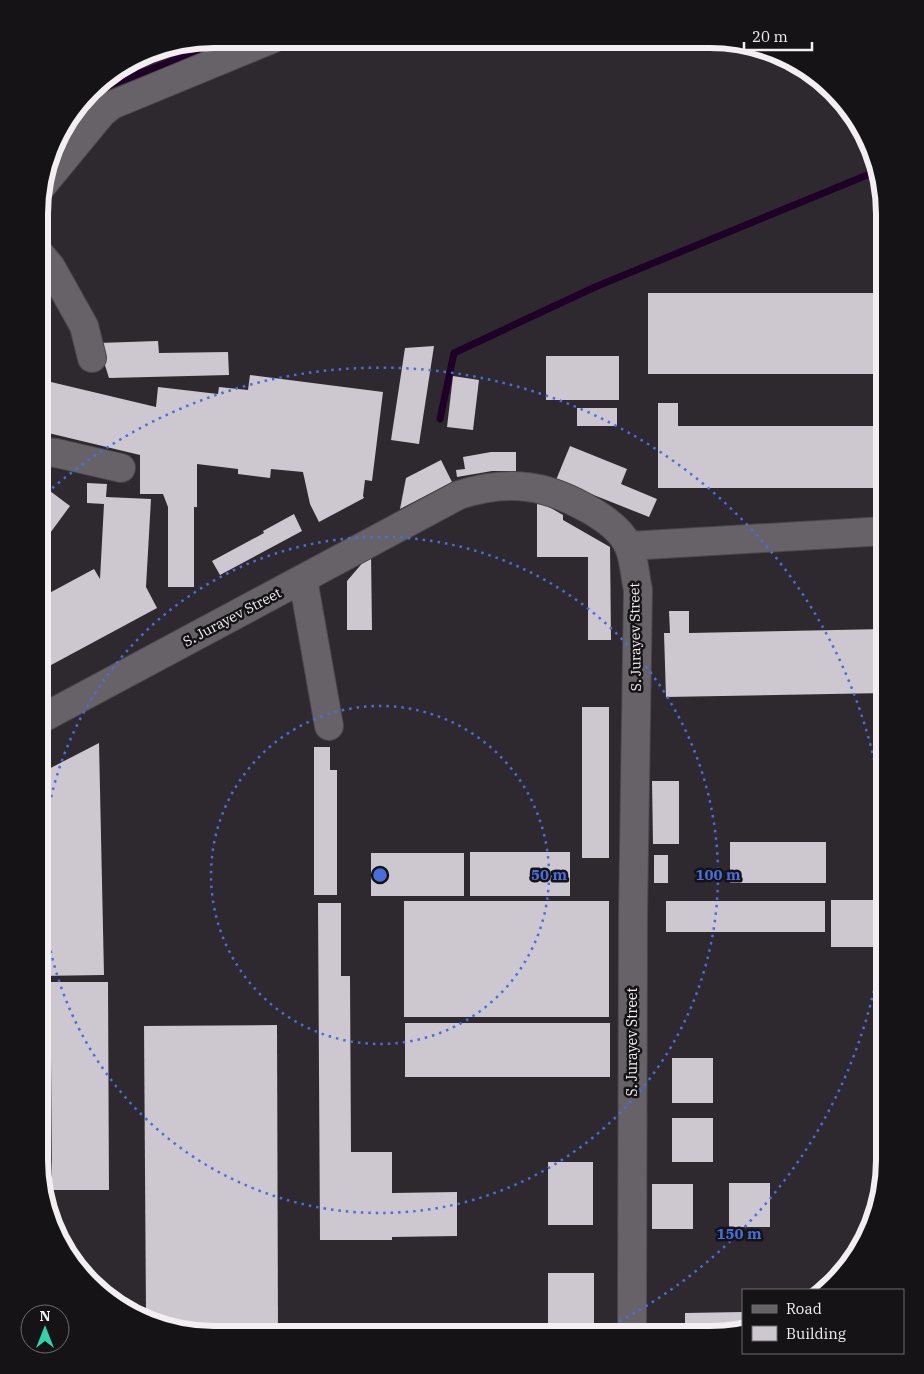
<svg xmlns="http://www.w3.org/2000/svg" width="924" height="1374" font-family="'IBM Plex Serif',serif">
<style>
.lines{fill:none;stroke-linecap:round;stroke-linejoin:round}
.stream{stroke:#1f0026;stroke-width:7}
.building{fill:#cdc7cf}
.minor-casing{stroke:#4b474c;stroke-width:30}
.minor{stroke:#676268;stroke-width:28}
.ring{fill:none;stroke:#486edd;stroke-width:2.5;stroke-dasharray:2.5 5}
.labels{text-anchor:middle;stroke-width:5;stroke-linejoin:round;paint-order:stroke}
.street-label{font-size:14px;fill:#f2eef2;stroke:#151315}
.rim{fill:none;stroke:#f2eef2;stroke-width:6}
.centre{fill:#486edd;stroke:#151315;stroke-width:2.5}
.ring-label{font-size:15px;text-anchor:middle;font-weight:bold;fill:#486edd;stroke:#151315;stroke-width:5;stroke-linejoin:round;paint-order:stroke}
</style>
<rect width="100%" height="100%" fill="#2e292f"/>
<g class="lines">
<!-- stream -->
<g class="stream">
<polyline points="89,93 230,39"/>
<polyline points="440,419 454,353 595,287 877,171"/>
</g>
</g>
<!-- building -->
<g class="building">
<polygon points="67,121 78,130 49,166 62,126"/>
<rect x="648" y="293" width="237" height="81"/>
<polygon points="158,341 159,353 228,352 229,375 109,378 98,343"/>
<polygon points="434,346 419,444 391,440 405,348"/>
<rect x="546" y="356" width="73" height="44"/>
<polygon points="250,375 383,392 372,481 365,480 363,496 364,498 319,522 310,504 303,472 271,469 270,478 238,474 238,469 197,464 197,507 194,507 194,587 168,587 168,507 163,494 140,494 140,455 40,431 41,421 40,423 40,376 50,384 51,382 156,407 158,387 218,394 219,387 248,390"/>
<polygon points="453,376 479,380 473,430 447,427"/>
<polygon points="658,403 678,403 678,426 885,426 885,488 658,488"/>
<rect x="577" y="408" width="40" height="18"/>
<polygon points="570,446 627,469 621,484 657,499 649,517 556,480"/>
<polygon points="491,452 516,452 516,471 492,471 457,477 456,470 465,469 463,457"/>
<polygon points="441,460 452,482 400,509 406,478"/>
<polygon points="87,483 107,484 106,497 151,499 146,587 157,608 40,671 40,598 94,569 100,579 104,504 87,503"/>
<polygon points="50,491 70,506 42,544 40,542 40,505"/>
<polygon points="537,500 563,515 563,520 610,547 611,640 588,640 588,557 537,557"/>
<polygon points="294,514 302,531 220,575 212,561 264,533 263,531"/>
<polygon points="371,553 372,630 347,630 347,581"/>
<polygon points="669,611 689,611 689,633 885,629 885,693 666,697 664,633 670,633"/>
<rect x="582" y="707" width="27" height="151"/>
<polygon points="99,743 104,975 39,976 39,774"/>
<polygon points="314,747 330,747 330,770 337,770 337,895 314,895"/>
<polygon points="652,781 679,781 679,844 653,844"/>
<rect x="730" y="842" width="96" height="41"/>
<rect x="470" y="852" width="100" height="44"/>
<rect x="371" y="853" width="93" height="43"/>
<rect x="654" y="855" width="14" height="28"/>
<rect x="831" y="900" width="54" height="47"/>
<rect x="404" y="901" width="205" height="116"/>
<rect x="666" y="901" width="159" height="31"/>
<polygon points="318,903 341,903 341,976 350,976 351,1152 392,1152 392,1193 457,1192 457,1236 392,1237 392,1240 320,1240"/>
<polygon points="39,982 108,982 109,1190 52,1190 51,1055 39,1055"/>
<rect x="405" y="1023" width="205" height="54"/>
<polygon points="277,1025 278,1334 191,1334 146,1315 144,1026"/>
<rect x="672" y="1058" width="41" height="45"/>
<rect x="672" y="1118" width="41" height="44"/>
<rect x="548" y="1162" width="45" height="63"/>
<rect x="729" y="1183" width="41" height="44"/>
<rect x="652" y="1184" width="41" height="45"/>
<rect x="548" y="1273" width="46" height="62"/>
<polygon points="743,1312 743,1329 711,1335 685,1335 685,1313"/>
</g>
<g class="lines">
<defs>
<g id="minor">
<polyline points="41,187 102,113 112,105 272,39"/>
<polyline points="40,254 51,267 84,326 92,358"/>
<polyline points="40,455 46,452 56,453 121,468"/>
<polyline points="629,546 885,531"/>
<polyline points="303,579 329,726"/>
<path d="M39,720L459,495C481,488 504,484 527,487C557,490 615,517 628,545C634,556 635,577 638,590L633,914L632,1335"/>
</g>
</defs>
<!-- minor casing -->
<use href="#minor" class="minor-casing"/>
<!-- minor -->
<use href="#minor" class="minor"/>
</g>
<!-- distance rings -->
<g class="ring">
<circle cx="380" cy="875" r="169"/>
<circle cx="380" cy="875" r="338"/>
<path d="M885 924A507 507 0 0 1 594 1334M41 498A507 507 0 0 1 885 826"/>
</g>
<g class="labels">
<!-- street labels -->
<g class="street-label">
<text transform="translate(232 617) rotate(-28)" y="5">S. Jurayev Street</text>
<text transform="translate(635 637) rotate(-91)" y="5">S. Jurayev Street</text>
<text transform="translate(632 1042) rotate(-90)" y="5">S. Jurayev Street</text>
</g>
</g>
<!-- crop -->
<path d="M0 0H924V1374H0ZM214 48H710A166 166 0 0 1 876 214V1160A166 166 0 0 1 710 1326H214A166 166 0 0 1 48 1160V214A166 166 0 0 1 214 48Z" fill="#151315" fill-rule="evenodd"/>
<path class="rim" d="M214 48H710A166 166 0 0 1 876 214V1160A166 166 0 0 1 710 1326H214A166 166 0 0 1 48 1160V214A166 166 0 0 1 214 48Z"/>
<circle cx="380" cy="875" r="8" class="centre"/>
<g class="ring-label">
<text x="549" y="880">50 m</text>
<text x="718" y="880">100 m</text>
<text x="739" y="1239">150 m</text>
</g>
<!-- legend -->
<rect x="742" y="1289" width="162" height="65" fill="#151315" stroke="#6d6b6d"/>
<rect x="752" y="1305" width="25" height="8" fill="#676268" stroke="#6d6b6d"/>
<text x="786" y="1314" font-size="15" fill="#f2eef2">Road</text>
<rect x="752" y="1326" width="25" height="15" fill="#cdc7cf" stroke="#6d6b6d"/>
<text x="786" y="1339" font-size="15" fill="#f2eef2">Building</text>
<!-- north arrow -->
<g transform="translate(45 1329)"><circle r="24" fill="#151315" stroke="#6d6b6d"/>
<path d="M0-4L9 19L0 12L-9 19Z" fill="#31d4a9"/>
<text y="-8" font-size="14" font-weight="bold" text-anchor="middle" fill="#f2eef2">N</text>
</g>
<!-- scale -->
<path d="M744 42v8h68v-8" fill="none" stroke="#f2eef2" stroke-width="2.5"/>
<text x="752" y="42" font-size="15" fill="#f2eef2" stroke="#151315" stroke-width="4" paint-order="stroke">20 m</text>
</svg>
